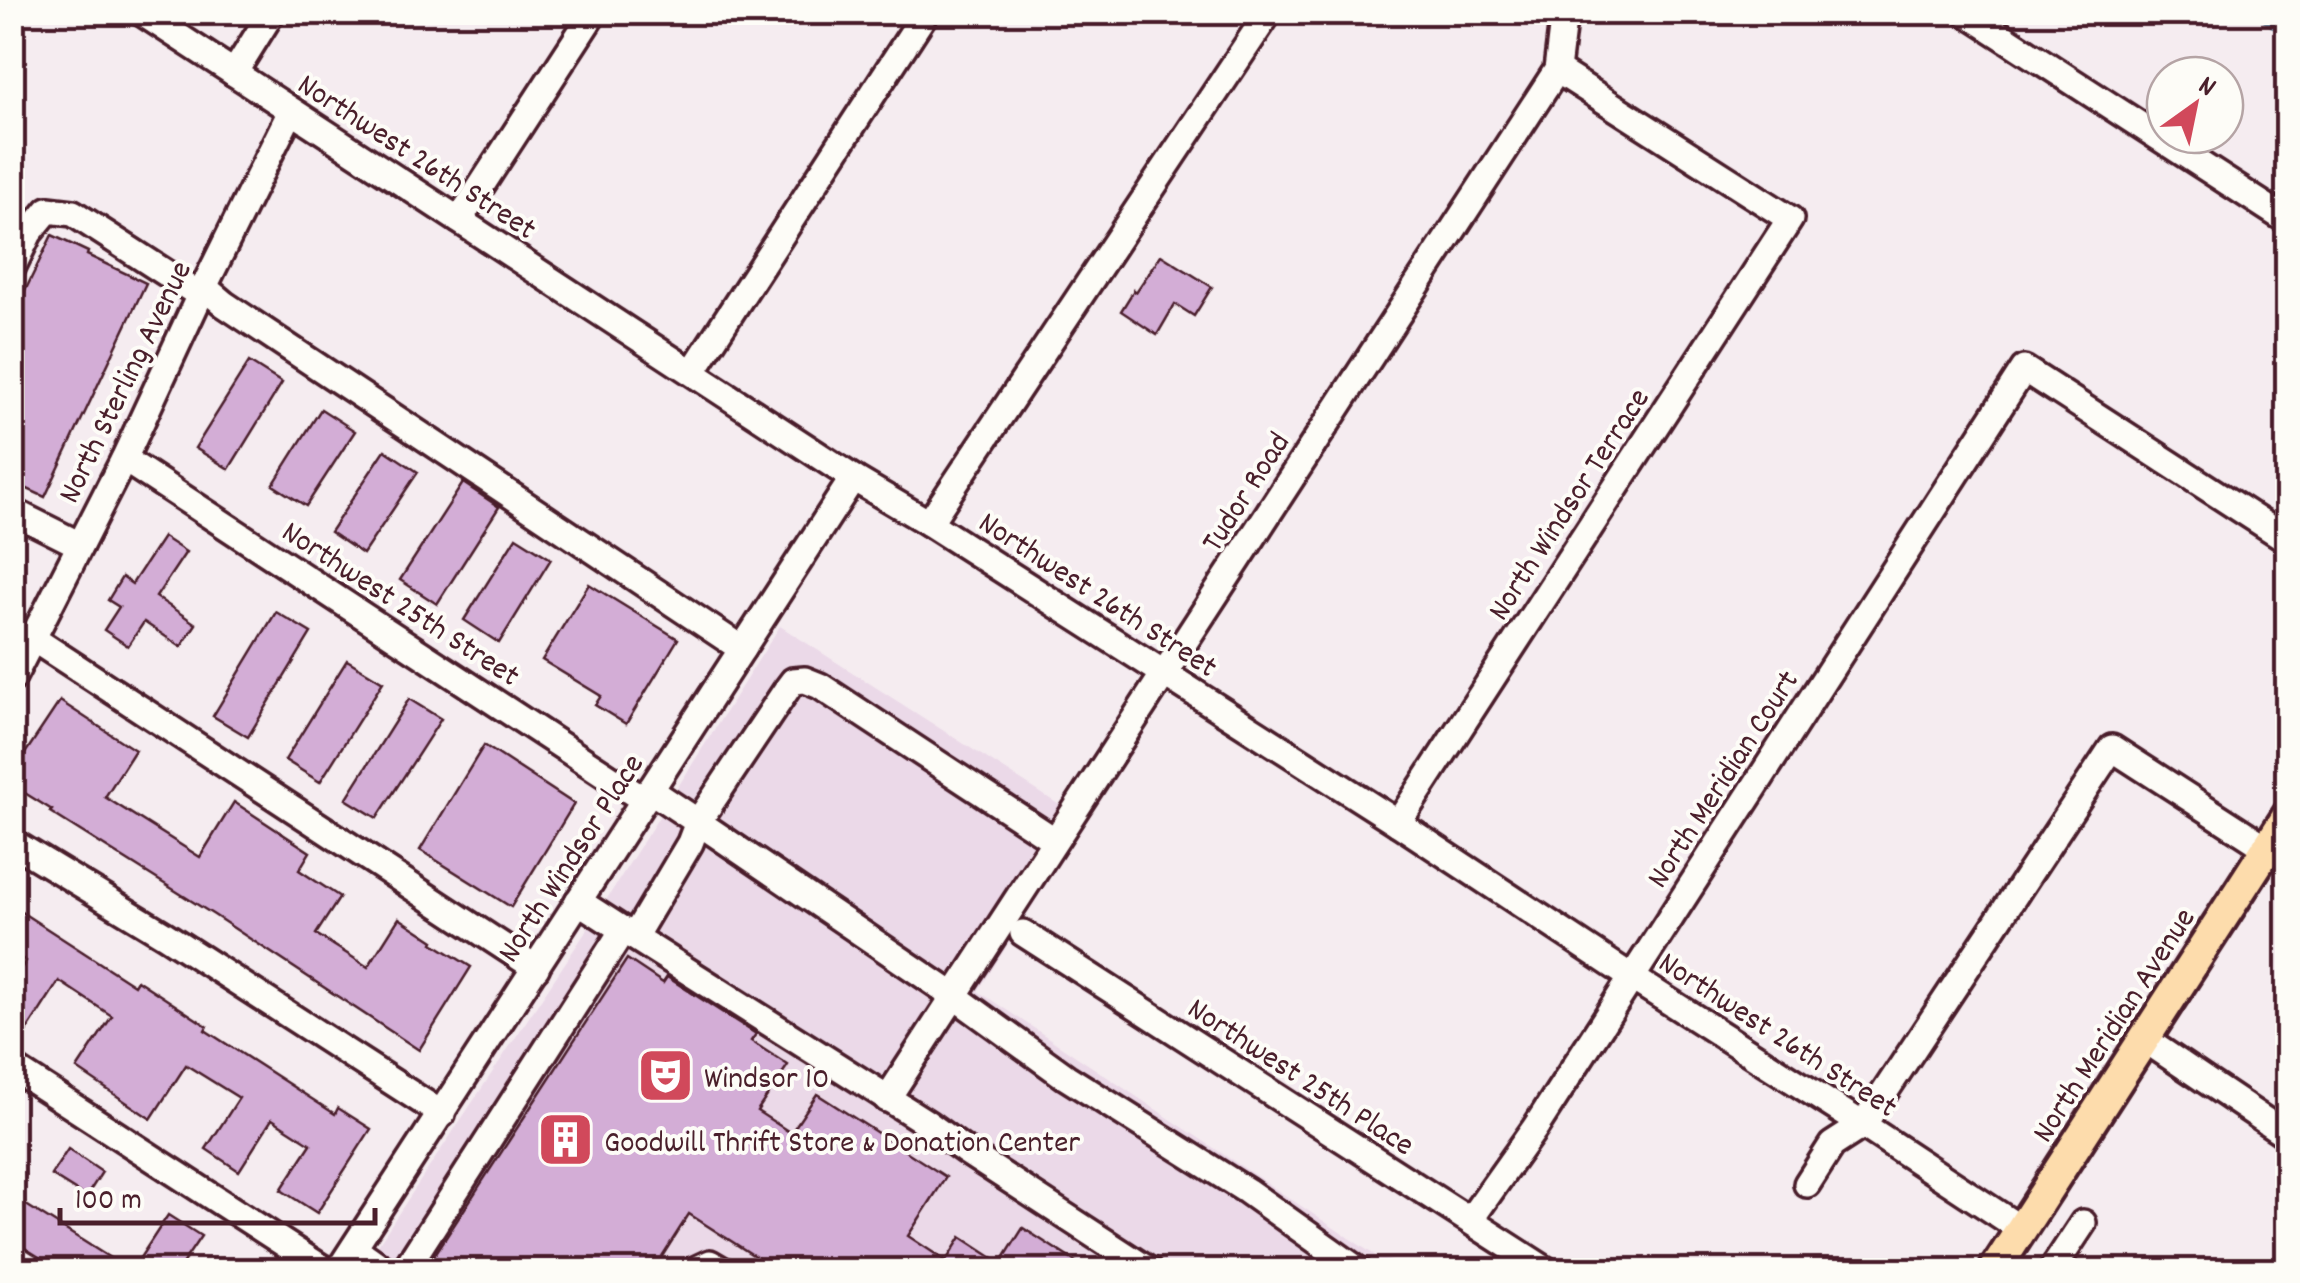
<svg xmlns="http://www.w3.org/2000/svg" width="2300" height="1283" font-family="Dekko,sans-serif">
<style>
.built{fill:#ebd9e8}
.lines{fill:none;stroke-linecap:round;stroke-linejoin:round}
.stream{stroke:#768fa5;stroke-width:6}
.building{fill:#d3add6;stroke:#4a1f2b;stroke-width:2.5}
.minor-casing{stroke:#4a1f2b;stroke-width:32}
.major-casing{stroke:#4a1f2b;stroke-width:38}
.minor{stroke:#fdfcf7;stroke-width:25}
.major{stroke:#fddcac;stroke-width:30}
.labels{text-anchor:middle;stroke-width:8;stroke-linejoin:round;paint-order:stroke}
.street-label{font-size:32px;fill:#4a1f2b;stroke:#fdfcf7}
.poi-label{font-size:32px;fill:#4a1f2b;stroke:#fdfcf7;text-anchor:start}
</style>
<rect width="100%" height="100%" fill="#f5ecf0"/>
<filter id="ink" filterUnits="userSpaceOnUse"><feTurbulence type="fractalNoise" baseFrequency=".01" numOctaves="2"/><feDisplacementMap in="SourceGraphic" scale="20" xChannelSelector="R" yChannelSelector="G"/><feConvolveMatrix kernelMatrix="1 2 1 2 8 2 1 2 1" color-interpolation-filters="sRGB"/></filter>
<g filter="url(#ink)">
<!-- built -->
<polygon class="built" points="780,626 1086,822 978,991 1376,1256 1417,1270 361,1270 589,927"/>
<g class="lines">
<!-- stream -->
<polyline class="stream" points="2253,12 2288,35"/>
</g>
<!-- building -->
<g class="building">
<polygon points="52,235 88,252 87,255 146,283 45,497 12,482 12,318"/>
<polygon points="1161,255 1212,287 1194,316 1175,304 1157,335 1121,311 1134,290 1136,292"/>
<polygon points="249,362 282,383 229,469 195,448"/>
<polygon points="321,409 355,431 306,506 273,485"/>
<polygon points="385,450 418,472 363,554 330,532"/>
<polygon points="463,483 499,507 437,604 400,580"/>
<polygon points="163,537 186,552 156,597 196,624 181,647 144,622 128,646 104,630 119,607 108,600 122,577 132,584"/>
<polygon points="516,537 551,559 499,643 464,620"/>
<polygon points="589,584 678,639 626,724 595,705 601,696 542,660"/>
<polygon points="276,612 311,633 248,737 213,716"/>
<polygon points="347,660 383,682 320,782 285,760"/>
<polygon points="409,699 441,719 377,818 346,799"/>
<polygon points="60,701 135,750 105,797 200,857 234,802 310,852 299,870 340,897 316,934 368,967 399,918 434,941 433,943 471,967 419,1050 214,915 50,812 52,810 12,785 12,773"/>
<polygon points="484,745 574,804 511,907 420,850"/>
<polygon points="12,906 134,985 137,980 207,1026 205,1030 335,1114 338,1108 371,1129 317,1213 281,1190 311,1144 272,1119 239,1171 206,1149 239,1098 186,1065 151,1119 77,1069 112,1016 59,981 25,1034 12,1026 12,982 26,961 12,952"/>
<polygon points="627,959 663,983 667,977 756,1034 751,1041 788,1065 757,1111 791,1133 817,1094 946,1177 908,1236 946,1261 961,1237 1001,1263 1023,1228 1088,1270 776,1270 689,1214 661,1258 679,1270 436,1270 428,1265"/>
<polygon points="68,1149 102,1172 86,1197 51,1175"/>
<polygon points="12,1196 129,1270 60,1270 12,1240"/>
<polygon points="168,1215 201,1236 178,1270 132,1270"/>
</g>
<g class="lines">
<defs>
<g id="minor">
<polyline points="141,12 853,478 929,523 1398,823 1631,977 1863,1125 2021,1229"/>
<polyline points="1965,12 2288,221"/>
<polyline points="234,73 272,12"/>
<polyline points="459,220 594,12"/>
<polyline points="12,268 29,233 48,210 73,213 200,295"/>
<polyline points="204,287 224,304 742,649"/>
<polyline points="693,371 926,12"/>
<polyline points="124,459 644,800"/>
<polyline points="12,511 80,545"/>
<polyline points="929,523 1269,12"/>
<polyline points="32,638 536,968"/>
<polyline points="12,679 124,459 200,295 291,111"/>
<polyline points="1398,823 1790,219 1557,70"/>
<polyline points="1054,840 820,686 805,680 793,681 787,689 698,822 954,996 1066,1077 1247,1191 1358,1270"/>
<polyline points="12,842 165,935 442,1114"/>
<polyline points="623,930 634,937 690,843 698,822 650,790"/>
<polyline points="1023,933 1546,1270"/>
<polyline points="634,937 927,1123 964,1150 1148,1270"/>
<polyline points="2144,1039 2288,1136"/>
<polyline points="12,1067 325,1270"/>
<polyline points="887,1099 1557,70 1564,12"/>
<polyline points="1807,1184 1832,1145 1863,1125 2112,748 2267,848"/>
<polyline points="1470,1220 1535,1128 2024,369 2288,540"/>
<polyline points="354,1248 385,1270"/>
<polyline points="339,1270 853,478"/>
<polyline points="405,1270 623,930 578,901"/>
<polyline points="695,1270 710,1263 722,1270"/>
<polyline points="2052,1270 2083,1223"/>
</g>
<polyline id="major" points="1995,1270 2288,816"/>
</defs>
<!-- minor casing -->
<use href="#minor" class="minor-casing"/>
<!-- major casing -->
<use href="#major" class="major-casing"/>
<!-- minor -->
<use href="#minor" class="minor"/>
<!-- major -->
<use href="#major" class="major"/>
</g>
</g>
<!-- icons -->
<defs>
<symbol id="theatre-square" viewBox="-11 -11 22 22"><rect x="-9" y="-9" width="18" height="18" rx="4" fill="#d1495b" stroke="#fdfcf7"/><path d="M-5-5.5Q0-4 5-5.5V0Q5 5 0 6Q-5 5-5 0ZM-3.3-2.5H-1v1.5H-3.3ZM1-2.5H3.3v1.5H1ZM-2.8 1Q0 5.5 2.8 1Z" fill="#fff"/></symbol>
<symbol id="building-square" viewBox="-11 -11 22 22"><rect x="-9" y="-9" width="18" height="18" rx="4" fill="#d1495b" stroke="#fdfcf7"/><path d="M-4-6H4V6H1V3H-1V6H-4ZM-2.5-4.3h1.7v1.8h-1.7ZM.8-4.3h1.7v1.8H.8ZM-2.5-1h1.7V.8h-1.7ZM.8-1h1.7V.8H.8Z" fill="#fff"/></symbol>
</defs>
<g fill-rule="evenodd">
<use href="#theatre-square" x="634" y="1044" width="63" height="63"/>
<use href="#building-square" x="534" y="1108" width="63" height="63"/>
</g>
<g class="labels">
<!-- street labels -->
<g class="street-label">
<text transform="translate(418 155) rotate(33)" y="11">Northwest 26th Street</text>
<text transform="translate(123 381) rotate(-64)" y="11">North Sterling Avenue</text>
<text transform="translate(1244 491) rotate(-57)" y="11">Tudor Road</text>
<text transform="translate(1567 503) rotate(-57)" y="11">North Windsor Terrace</text>
<text transform="translate(1099 593) rotate(33)" y="11">Northwest 26th Street</text>
<text transform="translate(402 602) rotate(33)" y="11">Northwest 25th Street</text>
<text transform="translate(1721 778) rotate(-57)" y="11">North Meridian Court</text>
<text transform="translate(569 857) rotate(-57)" y="11">North Windsor Place</text>
<text transform="translate(2112 1024) rotate(-57)" y="11">North Meridian Avenue</text>
<text transform="translate(1779 1033) rotate(33)" y="11">Northwest 26th Street</text>
<text transform="translate(1302 1075) rotate(33)" y="11">Northwest 25th Place</text>
</g>
<!-- poi labels -->
<g class="poi-label">
<text x="704" y="1087">Windsor 10</text>
<text x="604" y="1151">Goodwill Thrift Store &amp; Donation Center</text>
</g>
</g>
<!-- margin -->
<rect width="2300" height="1283" fill="none" stroke="#fdfcf7" stroke-width="50"/>
<rect x="25" y="25" width="2250" height="1233" fill="none" stroke="#4a1f2b" stroke-width="4" filter="url(#ink)"/>
<!-- north arrow -->
<g transform="translate(2195 105) rotate(33)"><circle r="48" fill="#fdfcf7" stroke="#b5a4a5" stroke-width="2.5"/>
<path d="M0-8L18 38L0 25L-18 38Z" fill="#d1495b"/>
<text y="-15" font-size="28" font-weight="bold" text-anchor="middle" fill="#4a1f2b">N</text>
</g>
<!-- scale -->
<path d="M60 1208v15h315v-15" fill="none" stroke="#4a1f2b" stroke-width="5"/>
<text x="75" y="1208" font-size="30" fill="#4a1f2b" stroke="#fdfcf7" stroke-width="8" paint-order="stroke">100 m</text>
</svg>
